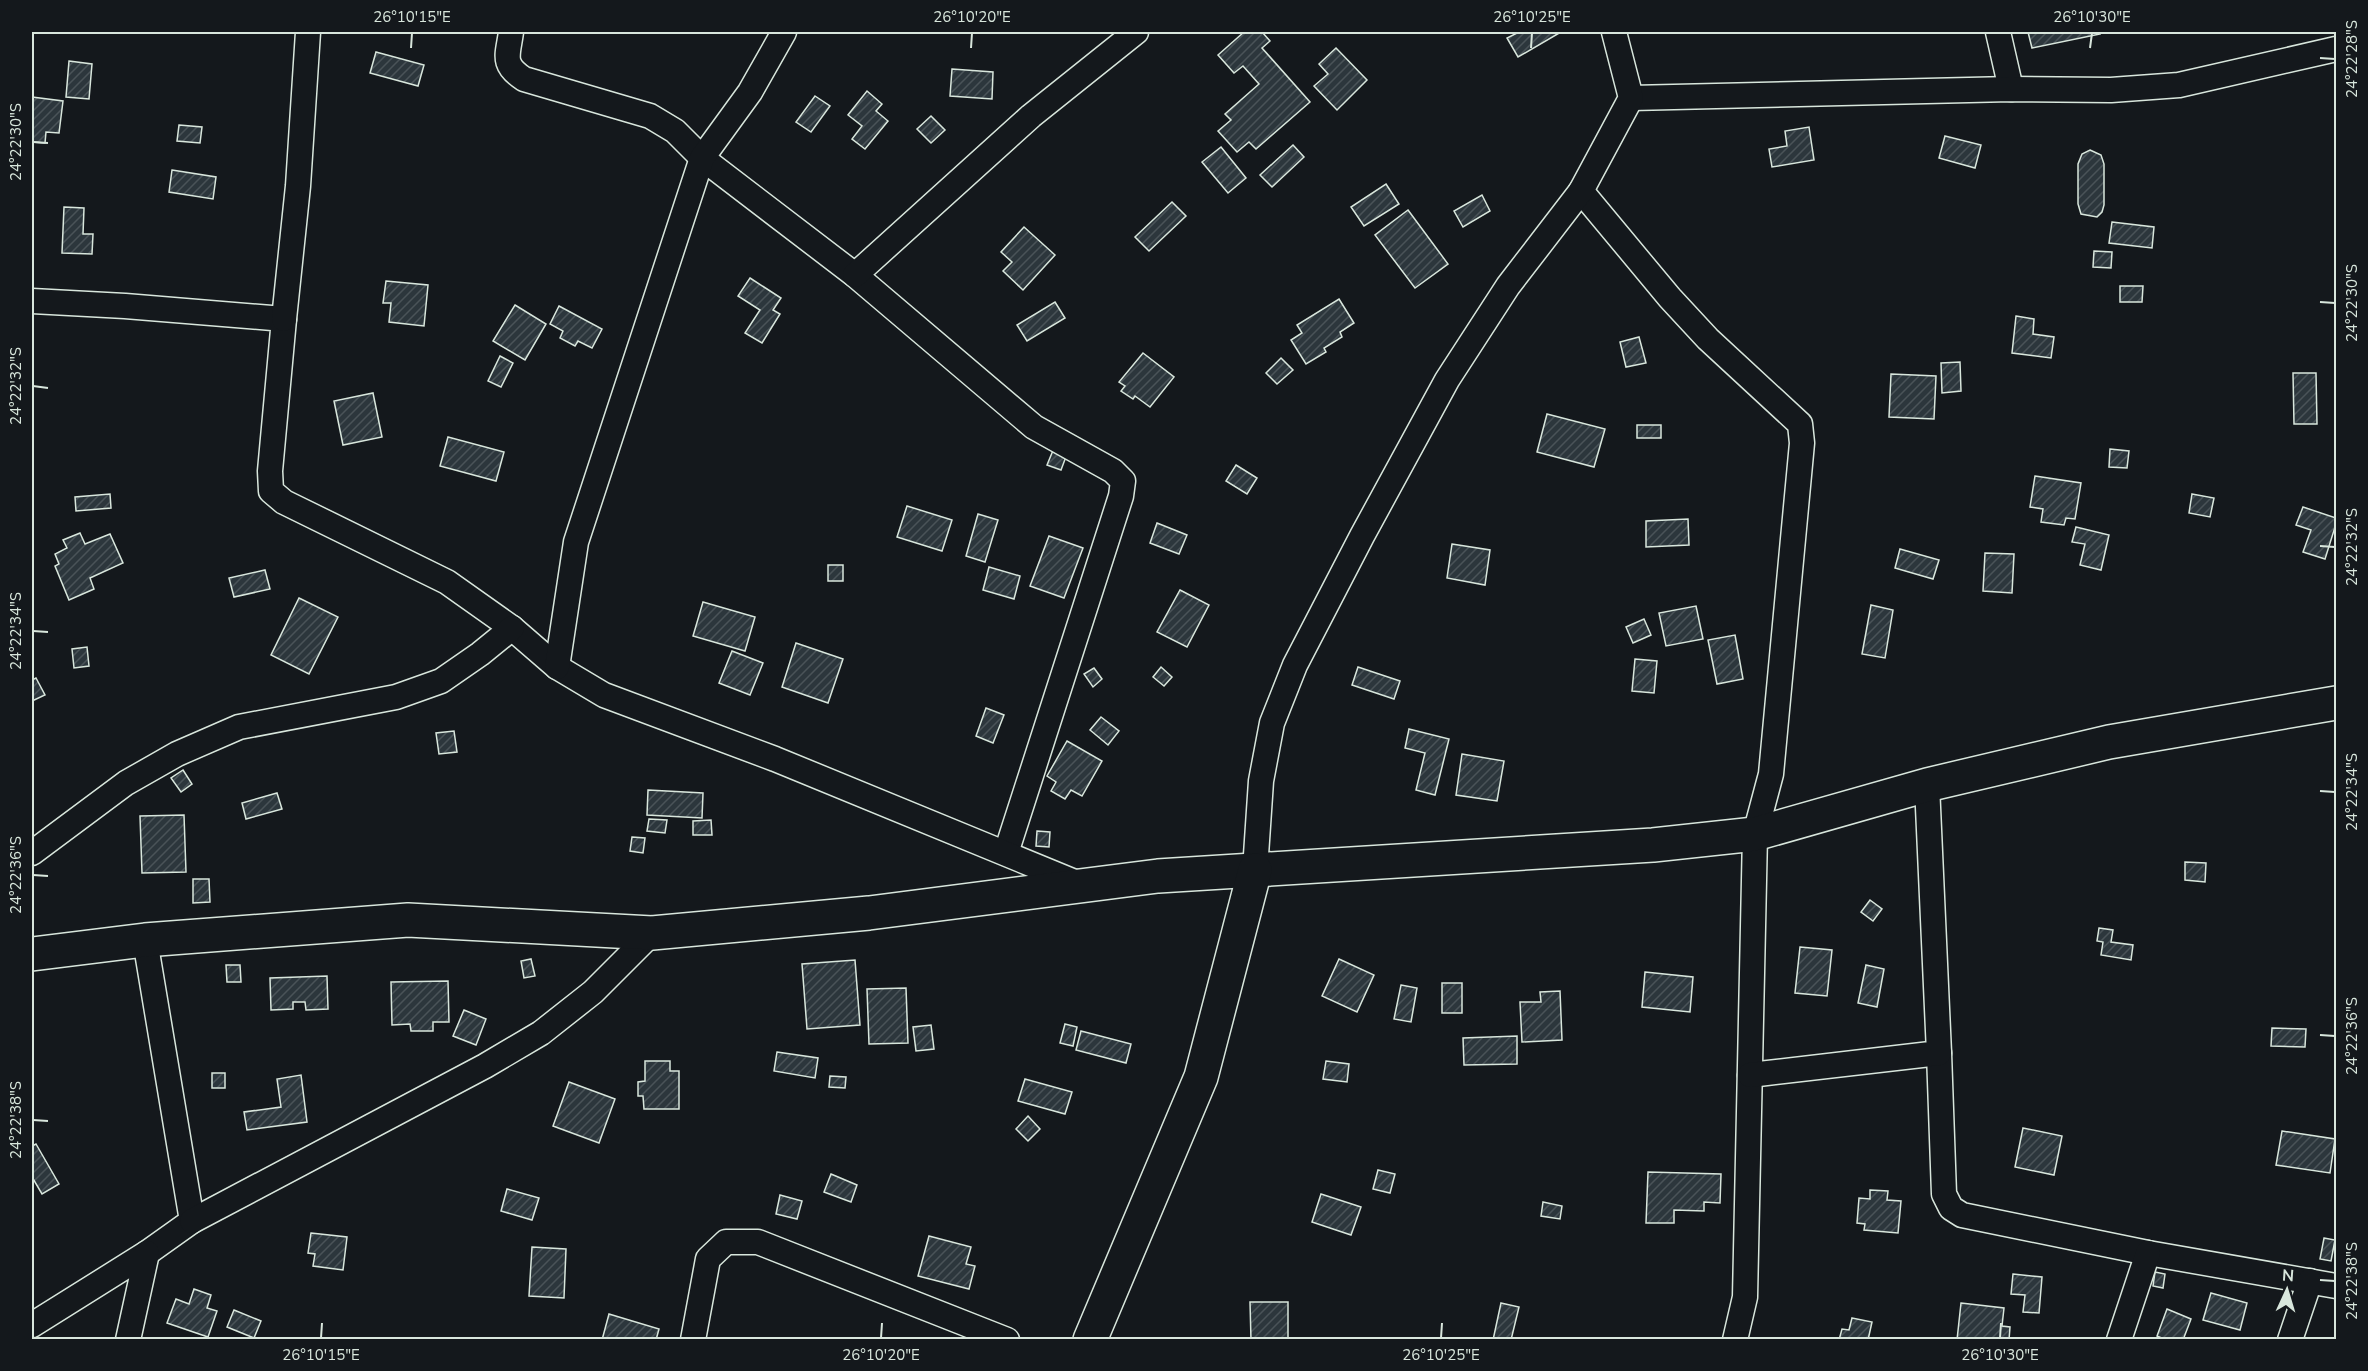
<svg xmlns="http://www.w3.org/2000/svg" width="2368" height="1371" font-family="'Nunito Sans',sans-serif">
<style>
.building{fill:url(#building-hatch);stroke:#d8e6dc;stroke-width:1.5}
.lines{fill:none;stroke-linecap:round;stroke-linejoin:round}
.street-casing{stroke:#d8e6dc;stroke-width:27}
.secondary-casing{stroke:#d8e6dc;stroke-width:36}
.street{stroke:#14181c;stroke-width:24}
.secondary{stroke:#14181c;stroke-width:33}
.ticks{fill:none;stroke:#d8e6dc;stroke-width:2}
.neatline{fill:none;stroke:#d8e6dc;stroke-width:2}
.ticks-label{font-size:15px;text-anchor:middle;fill:#d8e6dc}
</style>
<defs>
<pattern id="building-hatch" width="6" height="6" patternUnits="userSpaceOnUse" patternTransform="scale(1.5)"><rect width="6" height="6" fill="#2c363c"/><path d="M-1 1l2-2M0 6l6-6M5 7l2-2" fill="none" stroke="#4a5358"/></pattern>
</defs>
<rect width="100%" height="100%" fill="#14181c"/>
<!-- building -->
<g class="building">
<polygon points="1244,32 1262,32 1270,41 1262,48 1310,102 1256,149 1249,142 1237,152 1218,131 1231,120 1225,114 1259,84 1243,66 1234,73 1218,55"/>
<polygon points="1519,32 1561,32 1518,57 1507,38"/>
<polygon points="2028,32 2099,32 2100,34 2032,48"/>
<polygon points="1336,48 1367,80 1337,110 1314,86 1328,74 1319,64"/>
<polygon points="376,52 424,65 418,86 370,73"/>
<polygon points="69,61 92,64 89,99 66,97"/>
<polygon points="952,69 993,72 992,99 950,96"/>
<polygon points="867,91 882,104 876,111 888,121 865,149 852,139 862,126 848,115"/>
<polygon points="815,96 830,106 811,132 796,122"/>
<polygon points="32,97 63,101 59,133 46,132 45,143 32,142"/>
<polygon points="931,116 945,130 931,143 917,129"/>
<polygon points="179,125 202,127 200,143 177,141"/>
<polygon points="1809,127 1814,160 1772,167 1769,149 1787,146 1785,131"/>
<polygon points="1945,136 1981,145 1975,168 1939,158"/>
<polygon points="1293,145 1304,157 1272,187 1260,175"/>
<polygon points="1221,147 1246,178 1228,193 1202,162"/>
<polygon points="2090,150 2101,155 2104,164 2104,205 2102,212 2097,217 2081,214 2078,204 2078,164 2082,154"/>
<polygon points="172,170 216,177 213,199 169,192"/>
<polygon points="1386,184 1399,204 1364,226 1351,207"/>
<polygon points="1482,195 1490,211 1463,227 1454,211"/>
<polygon points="1172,202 1186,216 1149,251 1135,237"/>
<polygon points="64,207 84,208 83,234 93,234 92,254 62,253"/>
<polygon points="1408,210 1448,264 1415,288 1375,235"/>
<polygon points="2112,222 2154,227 2152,248 2109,243"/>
<polygon points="1024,227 1055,255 1023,290 1003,271 1012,262 1001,252"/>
<polygon points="2094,251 2112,252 2111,268 2093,267"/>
<polygon points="750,278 781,298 773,310 780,314 762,343 745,333 760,310 738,296"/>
<polygon points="386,281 428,285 424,326 389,322 391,303 383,303"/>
<polygon points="2120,286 2143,286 2142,302 2120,302"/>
<polygon points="1339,299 1354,323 1340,332 1342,337 1324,348 1326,352 1306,364 1291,340 1302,333 1297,325"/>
<polygon points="1055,302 1065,318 1027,341 1017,325"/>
<polygon points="515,305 546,324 525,360 493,341"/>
<polygon points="559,306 602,329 592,348 578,341 575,346 560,338 563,331 550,324"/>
<polygon points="2016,316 2034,319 2033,334 2054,337 2051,358 2012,353"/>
<polygon points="1639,337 1646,363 1626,367 1620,342"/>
<polygon points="1143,353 1174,377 1150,407 1135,396 1133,399 1121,391 1125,386 1119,382"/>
<polygon points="500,356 513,363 501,387 488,381"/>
<polygon points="1281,358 1293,370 1277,384 1266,373"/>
<polygon points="1960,362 1961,391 1942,393 1941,363"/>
<polygon points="2293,373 2316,373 2317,424 2294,424"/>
<polygon points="1891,374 1936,376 1934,419 1889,417"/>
<polygon points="373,393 382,437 343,445 334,401"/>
<polygon points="1547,414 1605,429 1594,467 1537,452"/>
<rect x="1637" y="425" width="24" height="13"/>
<polygon points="448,437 504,452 496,481 440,466"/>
<polygon points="1054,448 1067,454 1061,470 1047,465"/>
<polygon points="2110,449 2129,451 2127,468 2109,467"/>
<polygon points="1236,465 1257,478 1247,494 1226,481"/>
<polygon points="2035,476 2081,483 2075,519 2066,518 2064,525 2041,522 2043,509 2030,507"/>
<polygon points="110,494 111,508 76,511 75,497"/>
<polygon points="2192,494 2214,498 2210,517 2189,513"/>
<polygon points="907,506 952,520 942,551 897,537"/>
<polygon points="2303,507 2336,518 2336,524 2325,559 2303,552 2311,530 2296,525"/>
<polygon points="978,514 998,520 985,562 966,556"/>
<polygon points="1688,519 1689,545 1646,547 1646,521"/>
<polygon points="1157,523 1187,535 1179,554 1150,543"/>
<polygon points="2076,527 2109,535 2101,570 2080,565 2085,544 2072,542"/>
<polygon points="80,533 85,544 110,534 123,563 90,578 94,589 69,600 55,566 59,564 55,554 67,548 63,540"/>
<polygon points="1049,536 1083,548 1064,598 1030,586"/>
<polygon points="1452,544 1490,550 1485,585 1447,578"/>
<polygon points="1900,549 1939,560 1933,579 1895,568"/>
<polygon points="1985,553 2014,554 2012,593 1983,591"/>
<rect x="828" y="565" width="15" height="16"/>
<polygon points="989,567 1020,576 1014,599 983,590"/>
<polygon points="265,570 270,589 234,597 229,578"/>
<polygon points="1180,590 1209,605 1187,647 1157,632"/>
<polygon points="299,598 338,617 309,674 271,655"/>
<polygon points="703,602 755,617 745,651 693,636"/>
<polygon points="1871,605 1893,610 1885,658 1862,654"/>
<polygon points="1696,606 1703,639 1666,646 1659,613"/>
<polygon points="1644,619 1651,635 1633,643 1626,627"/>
<polygon points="1735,635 1743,679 1717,684 1708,640"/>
<polygon points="796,643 843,659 828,703 782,687"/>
<polygon points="87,647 89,666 74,668 72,649"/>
<polygon points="732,651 763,663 750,695 719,683"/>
<polygon points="1635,659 1657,661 1654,693 1632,691"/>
<polygon points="1161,667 1172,677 1164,686 1153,677"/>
<polygon points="1358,667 1400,681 1394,699 1352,685"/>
<polygon points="1094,668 1102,679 1093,687 1084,674"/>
<polygon points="36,678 45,695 32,701 32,680"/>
<polygon points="986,708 1004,715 993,743 976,736"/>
<polygon points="1101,717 1119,731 1108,745 1090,730"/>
<polygon points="1409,729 1449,739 1435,795 1416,790 1425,753 1405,748"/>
<polygon points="454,731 457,752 439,754 436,733"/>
<polygon points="1067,741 1102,761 1082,796 1071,790 1065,799 1051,791 1056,782 1047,776"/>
<polygon points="1462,754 1504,761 1497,801 1456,795"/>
<polygon points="183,770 192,784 181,792 171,778"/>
<polygon points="648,790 703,793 702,818 647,815"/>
<polygon points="277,793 282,809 246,819 242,803"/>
<polygon points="184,815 186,872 142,873 140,816"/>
<polygon points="649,819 667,820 665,833 647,831"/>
<polygon points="711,820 712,835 693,835 693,821"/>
<polygon points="1037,831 1050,832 1049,847 1036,846"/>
<polygon points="632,837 645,838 643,853 630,851"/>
<polygon points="2185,862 2206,863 2205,882 2185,880"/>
<polygon points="193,879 209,879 210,902 193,903"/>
<polygon points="1870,900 1882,909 1873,921 1861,912"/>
<polygon points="2099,928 2113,930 2111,942 2133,945 2131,960 2101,955 2103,942 2097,941"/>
<polygon points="1800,947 1832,950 1827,996 1795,993"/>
<polygon points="531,959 535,976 524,978 521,961"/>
<polygon points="1339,959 1374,975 1357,1012 1322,996"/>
<polygon points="855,960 860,1025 807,1029 802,964"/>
<polygon points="226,965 240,965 241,982 227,982"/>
<polygon points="1866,965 1884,969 1877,1007 1858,1003"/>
<polygon points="1645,972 1693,977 1690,1012 1642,1007"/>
<polygon points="327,976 328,1009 306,1010 305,1002 293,1002 293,1009 271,1010 270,978"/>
<polygon points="448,981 449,1022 433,1022 433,1031 411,1031 410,1024 392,1025 391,982"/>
<rect x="1442" y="983" width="20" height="30"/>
<polygon points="1401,985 1417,988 1411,1022 1394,1019"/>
<polygon points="906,988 908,1043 869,1044 867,989"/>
<polygon points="1560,991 1562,1040 1522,1042 1520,1002 1541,1002 1540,992"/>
<polygon points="464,1010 486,1019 476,1045 453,1036"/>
<polygon points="1065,1024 1077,1027 1073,1046 1060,1043"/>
<polygon points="931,1025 934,1049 916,1051 913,1027"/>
<polygon points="2272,1028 2306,1029 2305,1047 2271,1046"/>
<polygon points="1081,1031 1131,1044 1126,1063 1076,1050"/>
<polygon points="1517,1036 1517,1064 1464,1065 1463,1038"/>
<polygon points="777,1052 818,1058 815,1078 774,1071"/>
<polygon points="645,1061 670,1061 670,1071 679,1071 679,1109 644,1109 643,1096 638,1096 638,1082 645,1081"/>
<polygon points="1326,1061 1349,1064 1347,1082 1323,1079"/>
<rect x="212" y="1073" width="13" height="15"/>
<polygon points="301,1075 307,1122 247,1130 244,1112 281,1107 277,1079"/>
<polygon points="830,1076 846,1077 845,1088 829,1087"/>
<polygon points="1025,1079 1072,1092 1065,1114 1018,1101"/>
<polygon points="569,1082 615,1099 599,1143 553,1126"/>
<polygon points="1028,1116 1040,1129 1028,1141 1016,1129"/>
<polygon points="2023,1128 2062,1136 2054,1175 2015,1167"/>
<polygon points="2282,1131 2335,1139 2330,1173 2276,1165"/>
<polygon points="36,1144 59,1184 42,1194 32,1177 32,1146"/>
<polygon points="1378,1170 1395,1174 1390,1193 1373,1189"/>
<polygon points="1648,1172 1721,1174 1720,1203 1704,1202 1704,1211 1674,1210 1674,1223 1646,1223"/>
<polygon points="831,1174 857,1185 851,1202 824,1192"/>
<polygon points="507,1189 539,1198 532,1220 501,1211"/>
<polygon points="1870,1190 1888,1191 1887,1200 1901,1201 1898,1233 1864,1230 1865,1224 1857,1223 1859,1198 1870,1199"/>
<polygon points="1321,1194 1361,1207 1351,1235 1312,1222"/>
<polygon points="780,1195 802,1201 797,1219 776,1214"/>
<polygon points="1543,1202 1562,1206 1560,1219 1541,1216"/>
<polygon points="311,1233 347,1237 343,1270 313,1266 315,1254 308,1253"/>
<polygon points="929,1236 971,1247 966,1264 975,1266 969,1289 918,1276"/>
<polygon points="2324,1238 2335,1240 2331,1261 2320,1259"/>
<polygon points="532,1247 566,1249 564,1298 529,1296"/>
<polygon points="2155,1272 2165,1274 2163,1288 2153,1286"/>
<polygon points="2013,1274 2042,1277 2039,1313 2023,1312 2025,1295 2011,1294"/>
<polygon points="194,1289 211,1295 207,1308 217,1311 208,1337 167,1323 176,1299 189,1304"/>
<polygon points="2211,1293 2247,1303 2240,1330 2203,1320"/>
<polygon points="1250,1302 1288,1302 1288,1340 1251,1340"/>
<polygon points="1501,1303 1519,1307 1511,1340 1493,1340"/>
<polygon points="1961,1303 2004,1308 2002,1326 2010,1327 2009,1340 1957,1340"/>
<polygon points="2167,1309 2191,1319 2183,1340 2166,1340 2157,1336"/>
<polygon points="234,1310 261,1321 254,1338 227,1327"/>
<polygon points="609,1314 659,1329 656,1340 602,1340"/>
<polygon points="1852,1318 1872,1322 1868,1340 1839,1340 1842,1329 1849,1330"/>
</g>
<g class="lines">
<defs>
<g id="street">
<path d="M511,32C508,55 501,64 524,79L650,116L675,131L702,158L855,275L1034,427L1113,471L1123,481L1121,496L1006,853"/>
<polyline points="1998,32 2011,89"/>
<polyline points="1631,98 2011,89 2111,90 2179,85 2336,49"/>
<polyline points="1581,191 1670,298 1708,339 1800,424 1802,443 1771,774 1755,834 1745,1297 1735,1340"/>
<polyline points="855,275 1031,116 1136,32"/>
<polyline points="32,301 125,306 284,319 270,471 271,491 284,502 447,582 512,628 557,667 604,695 775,759 1082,885"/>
<polyline points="284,319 298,186 308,32"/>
<polyline points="557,667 576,542 702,158 750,92 784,32"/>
<polyline points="32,853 126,783 177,754 239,727 396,697 441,681 480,654 512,628"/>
<polyline points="1255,870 1261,781 1272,723 1295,665 1362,536 1447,380 1508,286 1581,191 1631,98 1614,32"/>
<polyline points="145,940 192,1221 147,1253"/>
<polyline points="1939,1053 1944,1194 1951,1208 1962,1215 2148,1253 2336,1286"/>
<polyline points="1750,1075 1939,1053 1927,785"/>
<polyline points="192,1221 485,1066 541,1033 593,992 652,933"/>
<polyline points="32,1325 147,1253 128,1340"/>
<polyline points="693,1340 708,1259 726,1242 758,1242 1007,1340"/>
<polyline points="2119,1340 2148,1253"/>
<polyline points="2290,1340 2310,1281"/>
</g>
<g id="secondary">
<polyline points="32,954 145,940 408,920 652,933 869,913 1158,876 1653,845 1755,834 1927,785 2109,742 2336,703"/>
<polyline points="1090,1340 1201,1077 1255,870"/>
</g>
</defs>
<!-- street casing -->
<use href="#street" class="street-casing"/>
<!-- secondary casing -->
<use href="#secondary" class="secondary-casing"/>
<!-- street -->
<use href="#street" class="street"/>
<!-- secondary -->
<use href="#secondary" class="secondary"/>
</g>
<!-- ticks -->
<path class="ticks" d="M411,48L412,33M971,48L972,33M1531,48L1532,33M2090,48L2092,33M2320,58L2335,59M33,142L48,143M2320,302L2335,303M33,386L48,388M2320,546L2335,547M33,631L48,632M2320,791L2335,792M33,875L48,876M2320,1035L2335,1036M33,1120L48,1121M2320,1280L2335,1281M321,1338L322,1323M881,1338L882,1323M1441,1338L1442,1323M2000,1338L2001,1323"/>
<!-- border -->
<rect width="2368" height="1371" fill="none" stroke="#14181c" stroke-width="66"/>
<!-- north arrow -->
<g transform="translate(2287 1290) rotate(4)" stroke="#14181c" stroke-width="4.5" paint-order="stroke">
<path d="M0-4.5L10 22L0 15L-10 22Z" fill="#d8e6dc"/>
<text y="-9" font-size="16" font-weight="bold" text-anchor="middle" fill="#d8e6dc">N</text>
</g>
<rect x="33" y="33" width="2302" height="1305" class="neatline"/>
<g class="ticks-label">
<text x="412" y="22">26°10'15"E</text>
<text x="972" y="22">26°10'20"E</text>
<text x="1532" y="22">26°10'25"E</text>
<text x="2092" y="22">26°10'30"E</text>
<text transform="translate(2352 59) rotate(-90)" y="5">24°22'28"S</text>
<text transform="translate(16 142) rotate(-90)" y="5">24°22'30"S</text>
<text transform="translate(2352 303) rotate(-90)" y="5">24°22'30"S</text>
<text transform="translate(16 386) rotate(-90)" y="5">24°22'32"S</text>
<text transform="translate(2352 547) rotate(-90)" y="5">24°22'32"S</text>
<text transform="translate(16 631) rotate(-90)" y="5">24°22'34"S</text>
<text transform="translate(2352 792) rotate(-90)" y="5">24°22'34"S</text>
<text transform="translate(16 875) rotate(-90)" y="5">24°22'36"S</text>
<text transform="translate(2352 1036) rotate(-90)" y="5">24°22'36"S</text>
<text transform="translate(16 1120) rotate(-90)" y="5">24°22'38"S</text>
<text transform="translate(2352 1281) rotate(-90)" y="5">24°22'38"S</text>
<text x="321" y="1360">26°10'15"E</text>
<text x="881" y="1360">26°10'20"E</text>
<text x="1441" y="1360">26°10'25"E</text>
<text x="2000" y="1360">26°10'30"E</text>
</g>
</svg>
